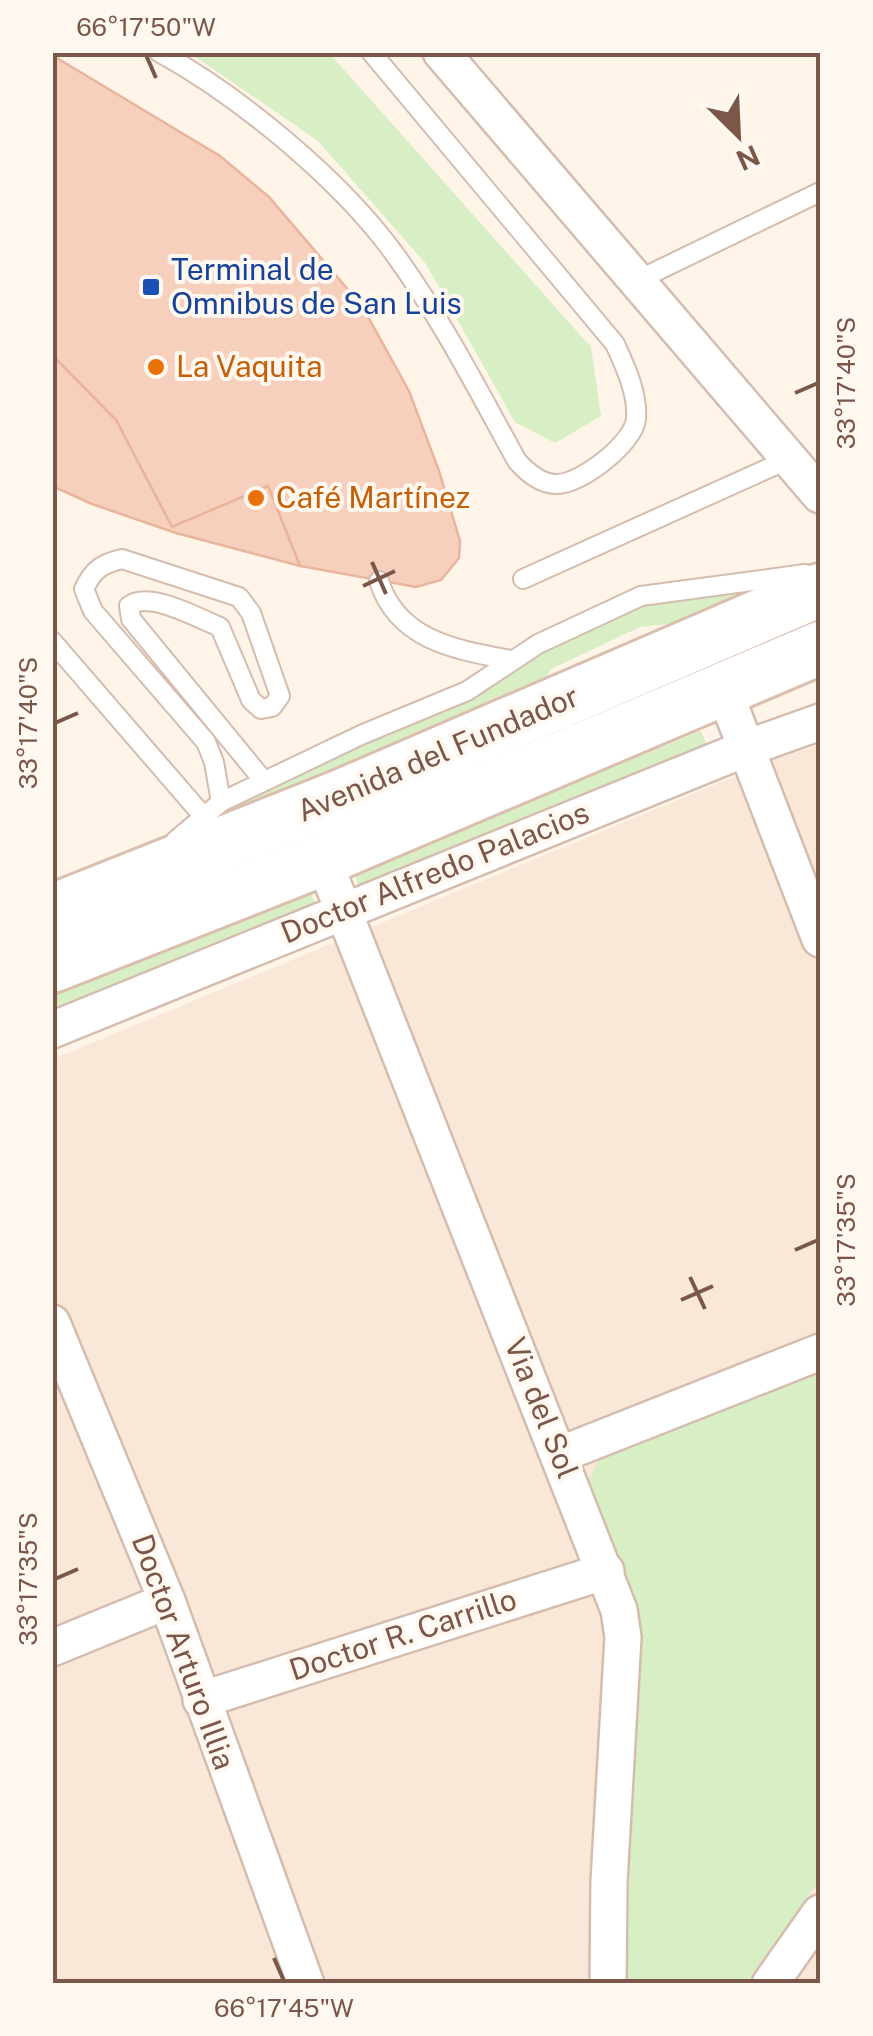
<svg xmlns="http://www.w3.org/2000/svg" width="873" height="2036" font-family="'Public Sans',sans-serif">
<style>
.residential{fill:#f9e8d8}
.green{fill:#d8eec4}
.building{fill:#f6d0bd;stroke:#eab49c;stroke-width:2.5}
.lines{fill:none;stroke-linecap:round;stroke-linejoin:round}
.lane-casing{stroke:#d4bdaf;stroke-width:22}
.street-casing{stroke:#d4bdaf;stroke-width:40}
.secondary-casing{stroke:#dabeae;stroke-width:58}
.lane{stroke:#fff;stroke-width:18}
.street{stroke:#fff;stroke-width:35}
.secondary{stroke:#fff;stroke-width:52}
.ticks{fill:none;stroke:#7b5749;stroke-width:4}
.transit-dot{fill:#1a4fb4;stroke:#fff8f0;stroke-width:4}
.food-dot{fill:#e8710a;stroke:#fff8f0;stroke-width:4}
.labels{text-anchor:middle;stroke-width:8;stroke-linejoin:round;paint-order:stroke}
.transit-label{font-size:30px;fill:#164399;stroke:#fff8f0;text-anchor:start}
.food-label{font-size:30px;fill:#c56008;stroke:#fff8f0;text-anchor:start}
.street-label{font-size:30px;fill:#7b5749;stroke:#fff8f0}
.neatline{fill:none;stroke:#7b5749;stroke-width:4}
.ticks-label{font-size:25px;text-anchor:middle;fill:#7b5749}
</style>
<rect width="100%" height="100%" fill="#fef4e8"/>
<!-- residential -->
<polygon class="residential" points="820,745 820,1983 53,1984 53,1059 779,758"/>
<!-- green -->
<g class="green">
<polygon points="190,53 329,53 591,347 601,416 555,443 515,422 426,264 318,141"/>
<polygon points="750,589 754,599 707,620 640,627 551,669 537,694 244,810 240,802 249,795 470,700 519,666 642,604"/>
<polygon points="701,731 709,751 361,892 353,872"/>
<polygon points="309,889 317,908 53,1015 53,992"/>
<polygon points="820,1372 820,1879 746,1983 626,1983 639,1615 588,1481 599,1460"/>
</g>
<!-- building -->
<g class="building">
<polygon points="52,55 220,156 269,197 362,306 409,391 439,471 460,541 459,558 441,580 416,587 300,566 268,486 172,527 116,420 52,355"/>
<polygon points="52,355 116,420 172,527 268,486 300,566 176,533 92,504 52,486"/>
</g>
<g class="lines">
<defs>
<g id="lane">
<path d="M159,52C241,97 342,181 396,256C442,320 479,392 517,461C527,472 540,484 556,484C580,485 634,443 636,419C638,393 625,366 615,344L371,52"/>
<polyline points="636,281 820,192"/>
<polyline points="523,579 789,459"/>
<path d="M379,581C398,641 457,650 511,660"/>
<polyline points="52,641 204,817"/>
<path d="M221,802L214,762L206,742L93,611L84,589C93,570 101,564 122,559L239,597L251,613L280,696L272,707L261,709L251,700L220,627C198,618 148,590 129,606L131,619L263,780"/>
<polyline points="175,841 221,802 361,735 467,691 538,644 641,596 805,574"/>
</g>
<g id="street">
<polyline points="441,52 820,495"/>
<polyline points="723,688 820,939"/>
<polyline points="323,859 619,1610 623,1637 609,1882 608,1984"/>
<polyline points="52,1030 747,748 820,722"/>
<polyline points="52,1323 167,1601 306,1984"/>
<polyline points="559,1455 820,1352"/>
<polyline points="52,1648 167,1601"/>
<polyline points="201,1700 606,1571"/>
<polyline points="770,1984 820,1913"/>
</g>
<g id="secondary">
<polyline points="52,911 339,797 820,590"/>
<polyline points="52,966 323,859 820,648"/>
</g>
</defs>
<!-- lane casing -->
<use href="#lane" class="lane-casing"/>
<!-- street casing -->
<use href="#street" class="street-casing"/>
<!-- secondary casing -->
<use href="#secondary" class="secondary-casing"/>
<!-- lane -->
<use href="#lane" class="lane"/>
<!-- street -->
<use href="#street" class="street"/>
<!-- secondary -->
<use href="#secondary" class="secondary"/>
</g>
<!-- ticks -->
<path class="ticks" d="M146,55L156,78M795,393L818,383M372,562L386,594M363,586L395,571M55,723L78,713M795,1250L818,1240M690,1277L705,1309M681,1300L713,1286M55,1579L78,1569M274,1958L284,1981"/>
<!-- markers -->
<rect class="transit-dot" x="141" y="277" width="20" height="20" rx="5"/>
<g class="food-dot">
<circle cx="156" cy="367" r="10"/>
<circle cx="256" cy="498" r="10"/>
</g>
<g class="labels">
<!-- transit labels -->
<g class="transit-label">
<text x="171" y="280">Terminal de<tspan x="171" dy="34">Omnibus de San Luis</tspan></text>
</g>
<!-- food labels -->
<g class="food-label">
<text x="176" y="377">La Vaquita</text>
<text x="276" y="508">Café Martínez</text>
</g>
<!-- street labels -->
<g class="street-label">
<text transform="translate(438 754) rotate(-23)" y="10">Avenida del Fundador</text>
<text transform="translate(435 873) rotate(-22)" y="10">Doctor Alfredo Palacios</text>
<text transform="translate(541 1408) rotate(68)" y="10">Via del Sol</text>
<text transform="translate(403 1635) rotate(-18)" y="10">Doctor R. Carrillo</text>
<text transform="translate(183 1652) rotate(70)" y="10">Doctor Arturo Illia</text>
</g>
</g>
<!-- border -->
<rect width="873" height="2036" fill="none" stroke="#fff8f0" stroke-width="110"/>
<!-- north arrow -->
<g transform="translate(738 135) rotate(156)" stroke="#fff8f0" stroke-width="8" paint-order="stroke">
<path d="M0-8L18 38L0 25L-18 38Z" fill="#7b5749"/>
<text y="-15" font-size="28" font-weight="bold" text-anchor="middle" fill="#7b5749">N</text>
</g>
<rect x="55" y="55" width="763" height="1926" class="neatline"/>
<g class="ticks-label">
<text x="146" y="36">66°17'50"W</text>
<text transform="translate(846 383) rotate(-90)" y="9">33°17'40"S</text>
<text transform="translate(28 723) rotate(-90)" y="9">33°17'40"S</text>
<text transform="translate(846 1240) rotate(-90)" y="9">33°17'35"S</text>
<text transform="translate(28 1579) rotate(-90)" y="9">33°17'35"S</text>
<text x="284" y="2017">66°17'45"W</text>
</g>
</svg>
